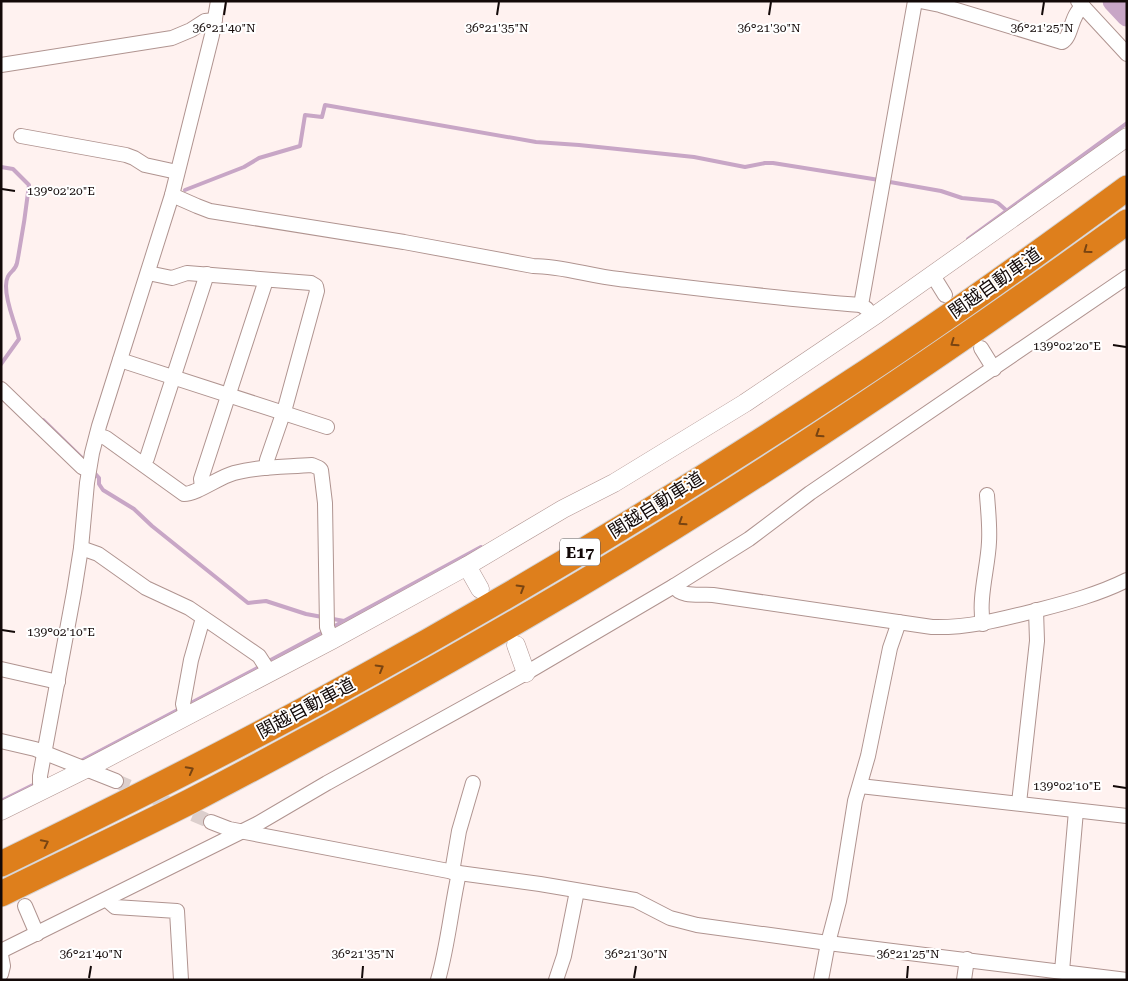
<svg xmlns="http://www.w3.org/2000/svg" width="1128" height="981" font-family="'Roboto Serif','Noto Sans JP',serif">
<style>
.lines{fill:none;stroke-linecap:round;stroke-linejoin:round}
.stream{stroke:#c8a6c6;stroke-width:4}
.river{stroke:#c8a6c6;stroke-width:21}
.minor-tunnel{stroke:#dccfcd;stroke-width:14;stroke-dasharray:14 7;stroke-linecap:butt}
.minor-casing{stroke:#b09490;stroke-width:16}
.tertiary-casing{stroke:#b09490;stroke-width:19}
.motorway-casing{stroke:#d5d3d3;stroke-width:27}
.minor{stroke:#fff;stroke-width:14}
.tertiary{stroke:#fff;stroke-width:18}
.motorway{stroke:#de7f1c;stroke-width:25}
.oneway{stroke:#784412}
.ticks{fill:none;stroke:#130908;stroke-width:2}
.labels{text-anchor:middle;stroke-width:4;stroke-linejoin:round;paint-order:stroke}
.shield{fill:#fff;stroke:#5a5352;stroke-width:1}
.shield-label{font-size:16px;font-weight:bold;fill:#130908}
.street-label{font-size:18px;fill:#130908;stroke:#fff}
.ticks-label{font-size:12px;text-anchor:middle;fill:#130908;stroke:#fff;stroke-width:4;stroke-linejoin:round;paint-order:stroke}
</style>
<rect width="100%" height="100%" fill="#fff2f0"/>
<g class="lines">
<!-- stream -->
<g class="stream">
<path d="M1,167L13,169L29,185C26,211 22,237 17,263C15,273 6,271 6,286C6,305 15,321 19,339L1,364"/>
<polyline points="185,190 244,167 259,158 300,146 305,115 322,117 325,105 536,142 579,145 694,157 745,167 765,163 773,163 873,179 941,191 962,198 993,201 998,203 1006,210"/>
<polyline points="968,239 1127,123"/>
<polyline points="43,420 86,462"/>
<polyline points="92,470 99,478 99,484 103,490 134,509 152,526 248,603 266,601 306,614 344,621"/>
<polyline points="331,628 481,547"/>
<polyline points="267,662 325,631"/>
<polyline points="79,762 261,666"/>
<polyline points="1,801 33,785"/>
</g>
<!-- river -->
<polyline class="river" points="1113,1 1127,16"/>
<!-- minor-tunnel -->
<polyline class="minor-tunnel" points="116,781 211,822"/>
<defs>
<g id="minor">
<path d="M920,1L940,5L1062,42C1072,37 1070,16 1083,6"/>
<polyline points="1078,1 1127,54"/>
<polyline points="1,65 172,38 191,30 205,21 215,20"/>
<polyline points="21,136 126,155 134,158 145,165 177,172"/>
<path d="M172,195L197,206L210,211L404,242L533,266C562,266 590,276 619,279C700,289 780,299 861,305"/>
<polyline points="148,273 172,278 187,273 311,283 316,286 317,291 285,408 267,460 266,468"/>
<polyline points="932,274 945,295"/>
<polyline points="867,309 861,305 915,1"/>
<polyline points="981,348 994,369"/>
<polyline points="120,360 327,427"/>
<polyline points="1,389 82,467 88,470"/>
<path d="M97,435L106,438L184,494C197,494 219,477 234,473C260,466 286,467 312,465L319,468L321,470L325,503L327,627L332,640"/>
<polyline points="143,464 147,458 207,274"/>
<polyline points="202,487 201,479 266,280"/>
<polyline points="81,548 98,554 146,588 189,608 217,627 259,656 270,673"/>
<path d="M674,586C681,598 700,594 713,595L932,627C970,628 1002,619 1038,610C1069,602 1099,594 1127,580"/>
<path d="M983,624C978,599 988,567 989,542C990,526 988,510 987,495"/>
<polyline points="1,669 58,682"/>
<polyline points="186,716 183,704 191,660 203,618"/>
<polyline points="1,741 35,749 116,781"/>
<polyline points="860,786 1127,816"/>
<polyline points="42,791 40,783 40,776 74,592 81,548 87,483 92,453 99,426 172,195 212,35 218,1"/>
<polyline points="1019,803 1037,641 1036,610"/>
<polyline points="211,822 229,829 459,873 540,884 635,900 670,918 697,925 828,943 1127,980"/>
<polyline points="452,872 459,831 473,783"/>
<polyline points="107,900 115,907 177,911 181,980"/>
<polyline points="25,906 37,934"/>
<polyline points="1,951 257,824 327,783 526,673 674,586 749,539 810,493 1127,277"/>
<polyline points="1,955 3,966 1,974"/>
<polyline points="1062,971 1076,811"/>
<path d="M438,980C448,945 451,909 459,873"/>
<polyline points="556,980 564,956 577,891"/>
<polyline points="821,980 828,943 839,901 855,801 868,756 890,648 899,622"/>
<polyline points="964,980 967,959"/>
</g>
<g id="tertiary">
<polyline points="467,566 480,589"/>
<polyline points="516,645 526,673"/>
<polyline points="1,811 86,769 332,640 467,566 563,509 614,483 745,403 877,314 1127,137"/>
</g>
<g id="motorway">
<path d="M1,864C116,808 230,751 342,689C516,594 686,491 851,382C945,321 1036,255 1127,188"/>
<path d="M1,894C64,863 128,833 191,801C304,742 416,680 526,616C733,496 933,362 1127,222"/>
</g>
</defs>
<!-- minor casing -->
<use href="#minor" class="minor-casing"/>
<!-- tertiary casing -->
<use href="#tertiary" class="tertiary-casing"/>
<!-- motorway casing -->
<use href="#motorway" class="motorway-casing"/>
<!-- minor -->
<use href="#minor" class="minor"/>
<!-- tertiary -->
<use href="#tertiary" class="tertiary"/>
<!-- motorway -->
<use href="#motorway" class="motorway"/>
</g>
<!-- one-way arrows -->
<defs><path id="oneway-chevron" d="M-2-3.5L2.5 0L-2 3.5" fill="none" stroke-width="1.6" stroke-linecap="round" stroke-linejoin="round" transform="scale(1.25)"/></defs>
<g class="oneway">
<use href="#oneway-chevron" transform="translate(1087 250) rotate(144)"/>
<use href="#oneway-chevron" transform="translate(954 343) rotate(145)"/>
<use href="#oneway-chevron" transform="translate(819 434) rotate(147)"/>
<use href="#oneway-chevron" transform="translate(682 522) rotate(147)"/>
<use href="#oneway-chevron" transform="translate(521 588) rotate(-31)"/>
<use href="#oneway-chevron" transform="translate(380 668) rotate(-30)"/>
<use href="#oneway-chevron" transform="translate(190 770) rotate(-28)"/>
<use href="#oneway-chevron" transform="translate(45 843) rotate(-26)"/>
</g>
<!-- ticks -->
<path class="ticks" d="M224,15L226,2M497,15L499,2M769,15L771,2M1042,15L1044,2M2,189L15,191M1113,345L1126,347M2,630L15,632M1113,786L1126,788M89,978L91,966M362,978L363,966M634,978L636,966M907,978L908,966"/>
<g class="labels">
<!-- shield labels -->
<rect class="shield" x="560" y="538.5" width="40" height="27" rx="4"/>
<g class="shield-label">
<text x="580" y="558">E17</text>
</g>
<!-- street labels -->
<g class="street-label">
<text transform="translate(995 283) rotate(-35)" y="6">関越自動車道</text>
<text transform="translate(656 505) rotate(-32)" y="6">関越自動車道</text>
<text transform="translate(306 708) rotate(-28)" y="6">関越自動車道</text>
</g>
</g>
<g class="ticks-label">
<text x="224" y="32">36°21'40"N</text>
<text x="497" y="32">36°21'35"N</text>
<text x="769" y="32">36°21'30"N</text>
<text x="1042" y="32">36°21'25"N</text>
<text x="61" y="195">139°02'20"E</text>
<text x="1067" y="350">139°02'20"E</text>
<text x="61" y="636">139°02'10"E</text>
<text x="1067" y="790">139°02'10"E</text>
<text x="91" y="958">36°21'40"N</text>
<text x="363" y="958">36°21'35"N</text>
<text x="636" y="958">36°21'30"N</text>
<text x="908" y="958">36°21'25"N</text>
</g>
<!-- border -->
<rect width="1128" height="981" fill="none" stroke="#130908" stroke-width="5"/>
</svg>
